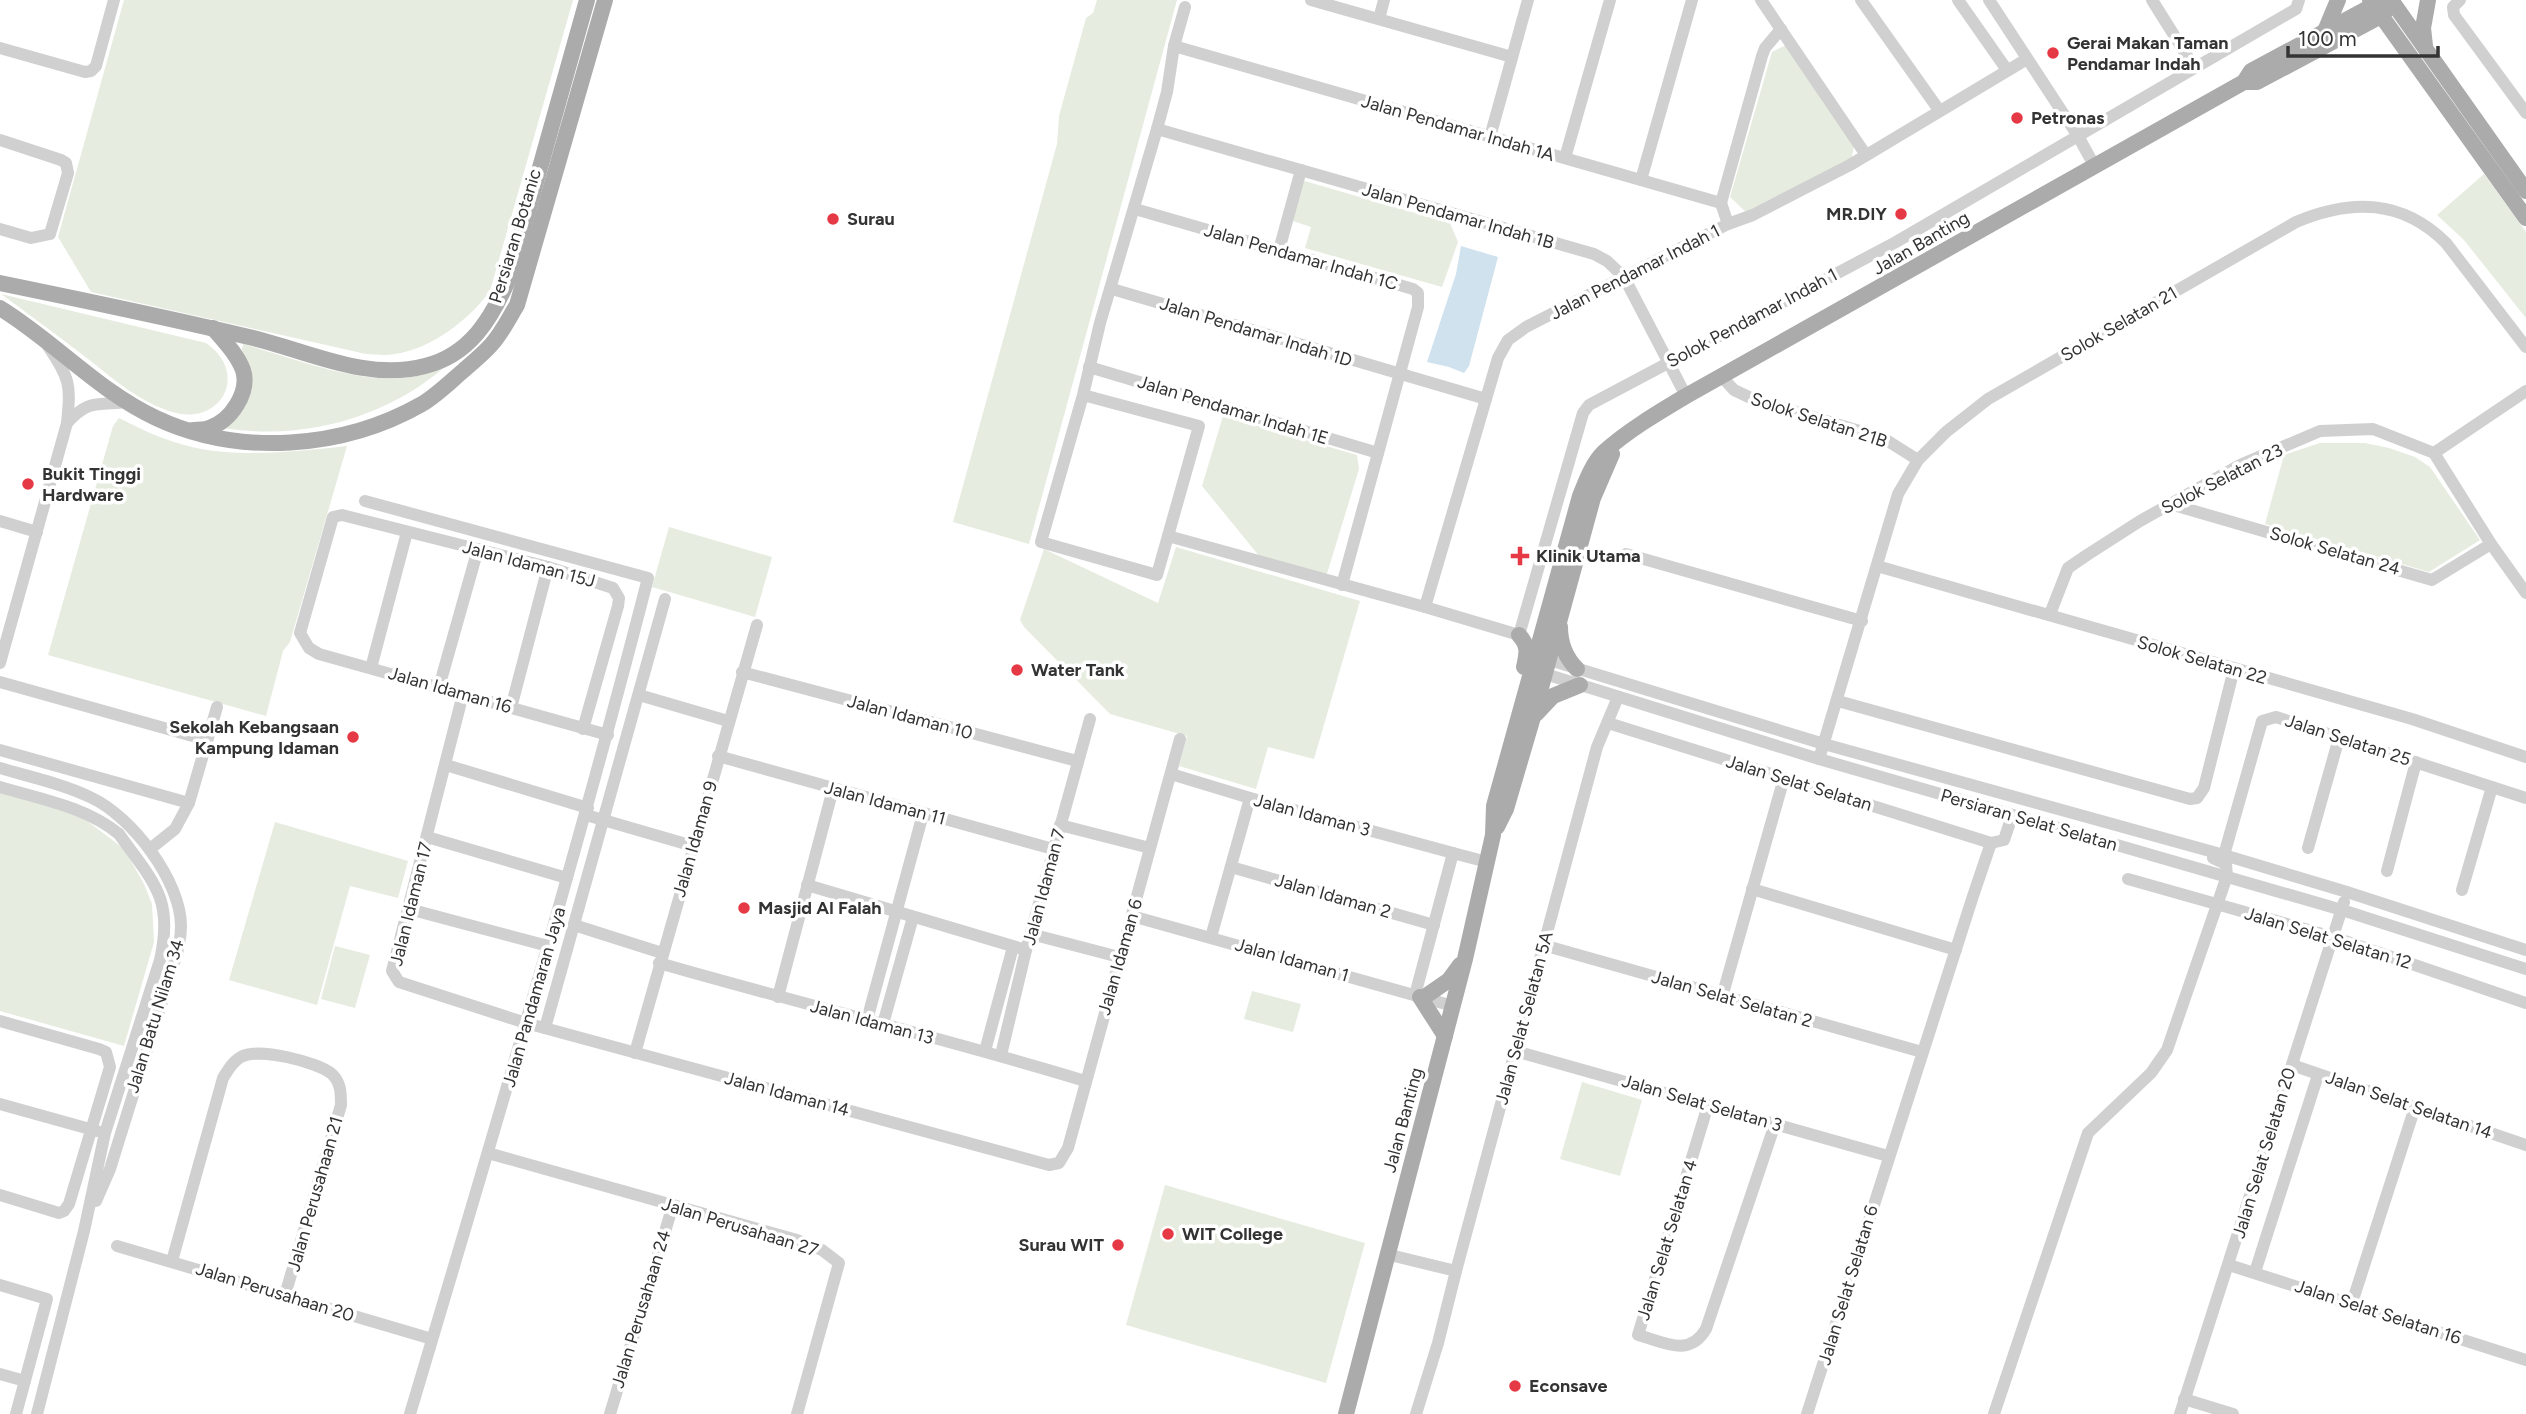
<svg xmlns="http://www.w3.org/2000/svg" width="2526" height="1414" font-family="Figtree,sans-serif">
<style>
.green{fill:#e6ecdf}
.water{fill:#cfe2ee}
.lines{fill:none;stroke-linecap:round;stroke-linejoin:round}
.minor{stroke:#d0d0d0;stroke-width:12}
.major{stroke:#ababab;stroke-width:16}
.poi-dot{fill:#e63946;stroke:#fff;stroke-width:2.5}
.labels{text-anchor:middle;stroke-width:7;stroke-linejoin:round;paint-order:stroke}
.poi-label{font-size:18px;font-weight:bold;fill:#333;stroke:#fff;text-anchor:start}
.street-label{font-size:18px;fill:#333;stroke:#fff}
</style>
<rect width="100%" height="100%" fill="#fff"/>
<!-- green -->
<g class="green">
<path d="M124,0H573L490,291C469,320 431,349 395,354C386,356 375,354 366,354L91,292L58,237Z"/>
<polygon points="1097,0 1177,0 1029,544 953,522 1057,144 1059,116 1086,18 1093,13"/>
<polygon points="1786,45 1854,146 1851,161 1748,214 1730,197 1772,52"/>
<polygon points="2484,174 2526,232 2526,318 2464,240 2437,215"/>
<polygon points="1301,180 1450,223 1458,242 1442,287 1305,248 1311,227 1290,220"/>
<path d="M1,294L206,343C251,374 220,429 169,411C134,399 108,374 79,352C53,332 27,313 1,294Z"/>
<path d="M243,344C294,358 359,385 411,377C423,376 436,369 447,365C387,418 303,441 224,428L248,369L242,350Z"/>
<polygon points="1223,416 1357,455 1359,469 1326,577 1260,557 1202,486"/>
<path d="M119,418C137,427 155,436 174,442C228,460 291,452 347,446L290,642L283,651L266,716L48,655L113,426Z"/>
<polygon points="2320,443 2365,443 2389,448 2415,457 2430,467 2480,540 2429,572 2265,524 2284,455"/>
<polygon points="669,527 772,557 755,617 652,587"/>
<polygon points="1176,547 1360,601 1314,759 1268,747 1256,789 1179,766 1187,736 1110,714 1024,627 1020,620 1044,549 1158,603"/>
<polygon points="0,791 78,814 124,849 144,884 152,904 154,942 124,1046 0,1011"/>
<polygon points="275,822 408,861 398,898 350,886 317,1005 229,980"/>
<polygon points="335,946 370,955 355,1008 321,999"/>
<polygon points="1252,991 1301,1004 1293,1032 1244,1019"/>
<polygon points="1582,1082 1642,1100 1620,1176 1560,1159"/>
<polygon points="1165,1185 1365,1243 1326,1383 1126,1325"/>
</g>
<!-- water -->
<polygon class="water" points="1461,246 1498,257 1469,366 1464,373 1449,367 1427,362 1456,274"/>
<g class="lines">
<!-- minor -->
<g class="minor">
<polyline points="1311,0 1512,57"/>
<polyline points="1761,0 1866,155"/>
<polyline points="1861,0 1939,110"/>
<polyline points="1958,0 2007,70"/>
<polyline points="1989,0 2078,136 2095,167"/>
<polyline points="2152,0 2194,67"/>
<polyline points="2460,0 2453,7 2454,15 2526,113"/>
<polyline points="1379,19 1384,0"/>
<polyline points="1174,46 1721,203 1728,224"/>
<polyline points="0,48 85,72 91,71 96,66 114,0"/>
<polyline points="1157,129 1594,254 1607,261 1624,277 1686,396"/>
<polyline points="1490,137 1528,0"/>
<polyline points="0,140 61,160 66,163 68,173 50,234 31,238 0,229"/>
<polyline points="1565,158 1610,0"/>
<polyline points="1641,180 1692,0"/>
<polyline points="1721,203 1762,56 1765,48 1781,29"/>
<polyline points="1135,209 1413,289 1418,293 1418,307 1342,585"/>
<polyline points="1279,250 1301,170"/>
<polyline points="1112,289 1486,399"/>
<polyline points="1089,367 1378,453"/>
<polyline points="1722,377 1734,390 1753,399 1883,438 1918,460"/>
<polyline points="1083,395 1199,426 1157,575 1041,542 1083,395 1100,323 1157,129 1167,92 1174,46 1185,7"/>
<path d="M67,423C89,399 96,406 125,402"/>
<polyline points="2434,453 2526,391"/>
<path d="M365,501L648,578C576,858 493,1136 410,1414"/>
<polyline points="2170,504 2432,580 2491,544"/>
<polyline points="0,521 37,532"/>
<polyline points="1168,536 1425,607 1519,635 1583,413 1589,405 1896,242 2296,9 2299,0"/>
<polyline points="1626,554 1862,621"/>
<polyline points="1877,566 2412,719 2526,757"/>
<polyline points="1425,607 1498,358 1508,340 1526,327 1728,224 1753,215 1850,165 2027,59"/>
<polyline points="2050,614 2068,568 2087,555 2140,521 2240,465 2320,431 2373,429 2434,453 2491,544 2526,593"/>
<polyline points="1543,658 1824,744 2224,855 2347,892 2526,950"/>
<path d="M0,663L67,423C71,383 70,380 48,346"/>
<polyline points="371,668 407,532"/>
<polyline points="742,672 1077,761"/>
<polyline points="1539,672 1819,759 2342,910 2526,969"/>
<polyline points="0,682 207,740"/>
<polyline points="439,687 478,549"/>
<polyline points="463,694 392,971 399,982 526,1023 1049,1165 1059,1163 1068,1148 1180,739"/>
<polyline points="639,695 728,721"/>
<polyline points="1838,701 2190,799 2197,798 2204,788 2234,669"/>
<polyline points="511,708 548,567"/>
<polyline points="1608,723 1991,843"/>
<polyline points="583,729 618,606 619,598 613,588 548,567 342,515 333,517 300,633 309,648 319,654 608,735"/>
<polyline points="0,750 189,803"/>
<polyline points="718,756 1053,849"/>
<path d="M1819,759L1898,494L1918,460L1946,432L1988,399L2296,222C2351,199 2402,199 2446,243L2526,347"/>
<polyline points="446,765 588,808"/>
<path d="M0,768C30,777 64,784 92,798C132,817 181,881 181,926C181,939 178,951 174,963L110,1169L96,1201"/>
<polyline points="1171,774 1250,798 1453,853 1415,995"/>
<path d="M0,787C41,799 86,807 119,834C153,882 174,898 160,960L105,1133L84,1231L37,1414"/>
<polyline points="586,815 693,846"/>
<polyline points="1060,825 1150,848"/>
<polyline points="427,837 567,878"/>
<polyline points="2308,848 2339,738"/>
<polyline points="150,849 175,829 189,803 217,707"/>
<polyline points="1453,853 1487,862"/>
<polyline points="2224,855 2262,721 2276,717 2526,798"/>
<polyline points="1231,867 1434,925"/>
<polyline points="2387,871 2416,762"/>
<polyline points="2128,879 2333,937 2526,1003"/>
<polyline points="807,885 1026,950"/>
<polyline points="1752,889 1956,950"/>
<polyline points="2462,890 2492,787"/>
<polyline points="409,909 548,946"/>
<polyline points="1132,916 1453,1006"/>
<polyline points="574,925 662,953"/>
<polyline points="1031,934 1119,957"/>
<polyline points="1211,937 1250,798"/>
<polyline points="1543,945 1922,1052"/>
<path d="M659,963C801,1004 944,1038 1085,1081"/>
<polyline points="778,997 833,789"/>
<polyline points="1722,997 1784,778"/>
<polyline points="867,1020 923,814"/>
<polyline points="0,1021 99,1049 106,1052 110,1067 69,1204 64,1211 59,1213 0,1195"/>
<polyline points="883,1024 913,917"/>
<polyline points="545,1028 665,599"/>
<polyline points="985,1051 1013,947"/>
<polyline points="1515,1051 1888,1156"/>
<polyline points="635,1053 757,625"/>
<polyline points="1001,1055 1026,950 1090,719"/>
<polyline points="2292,1065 2526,1145"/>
<polyline points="0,1104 97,1131"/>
<path d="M1708,1105L1638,1335C1664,1342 1689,1358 1706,1329L1775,1124"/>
<polyline points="488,1153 797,1240 822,1250 839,1263 797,1414"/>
<polyline points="117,1246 432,1339"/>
<polyline points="1386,1254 1456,1271 1597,747 1618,697"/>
<path d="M172,1261L223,1078C228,1070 233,1061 241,1057C258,1047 318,1062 332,1074C341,1083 341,1093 341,1105L285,1295"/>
<polyline points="2229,1265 2526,1360"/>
<polyline points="2255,1272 2318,1075"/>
<polyline points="0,1285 47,1299 16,1414"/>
<polyline points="2352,1303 2415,1107"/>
<polyline points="0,1374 25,1381"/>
<polyline points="2184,1399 2233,1414"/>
<polyline points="610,1414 673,1205"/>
<polyline points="1416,1414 1438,1343 1456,1271"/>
<polyline points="1807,1414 1973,896 1991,843 2004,840 2012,816"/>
<polyline points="1994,1414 2088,1133 2151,1073 2167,1050 2227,876 2226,864 2213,858"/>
<polyline points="2180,1414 2344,902"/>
</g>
<!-- major -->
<g class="major">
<polyline points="2370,0 2526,218"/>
<polyline points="2391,0 2526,191"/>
<polyline points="2325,31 2338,0"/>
<polyline points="2425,46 2423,28 2428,0"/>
<polyline points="2244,82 2251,71 2374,5 2384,4"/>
<path d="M0,283C83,300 166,317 249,337C306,350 366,382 425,366C470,355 492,318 509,278L587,0"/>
<path d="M0,308C54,341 98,391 156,418C239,457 343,449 422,404C437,395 451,381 464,370C473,362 483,354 491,345C502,333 509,318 517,305L605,0"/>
<path d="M193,430C198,430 204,430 209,428C231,421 250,392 243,370C237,354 224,341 213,328"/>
<path d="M1560,627C1560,644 1565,657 1577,669"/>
<path d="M1519,635C1529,646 1527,653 1524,667"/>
<polyline points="1536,714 1553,696 1580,685"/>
<polyline points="1497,827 1506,809 1533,717 1593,498 1612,454"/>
<polyline points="1420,997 1445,1036"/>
<polyline points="1423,998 1449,980 1460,965"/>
<path d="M1346,1414L1465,959L1493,835L1494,806L1580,496C1586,481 1592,464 1604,452C1627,431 1659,412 1686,396L2244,82H2257L2381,16L2393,3"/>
</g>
</g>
<!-- markers -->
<g class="poi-dot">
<circle cx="2053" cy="53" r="7"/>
<circle cx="2017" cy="118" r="7"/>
<circle cx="1901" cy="214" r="7"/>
<circle cx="833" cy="219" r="7"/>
<circle cx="28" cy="484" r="7"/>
<path d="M1516.5 545.5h7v7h7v7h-7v7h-7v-7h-7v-7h7z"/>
<circle cx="1017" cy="670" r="7"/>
<circle cx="353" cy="737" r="7"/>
<circle cx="744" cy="908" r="7"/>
<circle cx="1168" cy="1234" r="7"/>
<circle cx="1118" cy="1245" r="7"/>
<circle cx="1515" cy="1386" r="7"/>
</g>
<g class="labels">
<!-- poi labels -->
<g class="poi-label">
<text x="2067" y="49">Gerai Makan Taman<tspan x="2067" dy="21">Pendamar Indah</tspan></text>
<text x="2031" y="124">Petronas</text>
<text x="1887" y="220" text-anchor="end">MR.DIY</text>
<text x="847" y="225">Surau</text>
<text x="42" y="480">Bukit Tinggi<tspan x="42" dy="21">Hardware</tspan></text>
<text x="1536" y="562">Klinik Utama</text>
<text x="1031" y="676">Water Tank</text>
<text x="339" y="733" text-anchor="end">Sekolah Kebangsaan<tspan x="339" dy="21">Kampung Idaman</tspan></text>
<text x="758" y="914">Masjid Al Falah</text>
<text x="1182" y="1240">WIT College</text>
<text x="1104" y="1251" text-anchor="end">Surau WIT</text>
<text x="1529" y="1392">Econsave</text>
</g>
<!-- street labels -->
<g class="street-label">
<text transform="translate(1458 128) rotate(16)" y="6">Jalan Pendamar Indah 1A</text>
<text transform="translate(1458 216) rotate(16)" y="6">Jalan Pendamar Indah 1B</text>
<text transform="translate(515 236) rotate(-73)" y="6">Persiaran Botanic</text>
<text transform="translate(1921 243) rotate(-30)" y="6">Jalan Banting</text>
<text transform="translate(1301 257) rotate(16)" y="6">Jalan Pendamar Indah 1C</text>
<text transform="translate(1635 272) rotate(-27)" y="6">Jalan Pendamar Indah 1</text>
<text transform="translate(1752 318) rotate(-28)" y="6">Solok Pendamar Indah 1</text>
<text transform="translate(2119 324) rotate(-30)" y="6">Solok Selatan 21</text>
<text transform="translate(1256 332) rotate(17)" y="6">Jalan Pendamar Indah 1D</text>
<text transform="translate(1233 410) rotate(17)" y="6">Jalan Pendamar Indah 1E</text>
<text transform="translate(1819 420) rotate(18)" y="6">Solok Selatan 21B</text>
<text transform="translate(2222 479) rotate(-27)" y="6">Solok Selatan 23</text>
<text transform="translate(2335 551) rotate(16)" y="6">Solok Selatan 24</text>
<text transform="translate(529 564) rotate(15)" y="6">Jalan Idaman 15J</text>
<text transform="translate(2202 660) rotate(16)" y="6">Solok Selatan 22</text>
<text transform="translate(450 690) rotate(16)" y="6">Jalan Idaman 16</text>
<text transform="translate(910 717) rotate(15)" y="6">Jalan Idaman 10</text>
<text transform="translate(2348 740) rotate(18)" y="6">Jalan Selatan 25</text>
<text transform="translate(1799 783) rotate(17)" y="6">Jalan Selat Selatan</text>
<text transform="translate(885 803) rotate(15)" y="6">Jalan Idaman 11</text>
<text transform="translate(1312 815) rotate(15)" y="6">Jalan Idaman 3</text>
<text transform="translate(2029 820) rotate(16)" y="6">Persiaran Selat Selatan</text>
<text transform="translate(695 839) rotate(-74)" y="6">Jalan Idaman 9</text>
<text transform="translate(1044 887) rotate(-75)" y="6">Jalan Idaman 7</text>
<text transform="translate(1333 896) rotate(16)" y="6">Jalan Idaman 2</text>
<text transform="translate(411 904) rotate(-76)" y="6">Jalan Idaman 17</text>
<text transform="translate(2328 938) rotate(17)" y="6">Jalan Selat Selatan 12</text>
<text transform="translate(1120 957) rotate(-74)" y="6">Jalan Idaman 6</text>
<text transform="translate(1292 960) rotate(16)" y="6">Jalan Idaman 1</text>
<text transform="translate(534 997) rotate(-74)" y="6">Jalan Pandamaran Jaya</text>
<text transform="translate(1732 999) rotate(16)" y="6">Jalan Selat Selatan 2</text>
<text transform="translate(155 1016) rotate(-73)" y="6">Jalan Batu Nilam 34</text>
<text transform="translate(1524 1018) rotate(-75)" y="6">Jalan Selat Selatan 5A</text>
<text transform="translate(872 1022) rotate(15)" y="6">Jalan Idaman 13</text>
<text transform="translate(787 1094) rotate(15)" y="6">Jalan Idaman 14</text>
<text transform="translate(1702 1103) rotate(16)" y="6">Jalan Selat Selatan 3</text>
<text transform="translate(2409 1105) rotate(19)" y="6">Jalan Selat Selatan 14</text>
<text transform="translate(1403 1120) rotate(-75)" y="6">Jalan Banting</text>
<text transform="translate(2264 1153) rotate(-73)" y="6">Jalan Selat Selatan 20</text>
<text transform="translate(315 1194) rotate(-74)" y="6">Jalan Perusahaan 21</text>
<text transform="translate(740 1227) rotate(17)" y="6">Jalan Perusahaan 27</text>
<text transform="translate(1667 1240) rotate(-73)" y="6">Jalan Selat Selatan 4</text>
<text transform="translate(1848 1285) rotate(-73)" y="6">Jalan Selat Selatan 6</text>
<text transform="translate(275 1292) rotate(17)" y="6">Jalan Perusahaan 20</text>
<text transform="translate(641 1309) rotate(-73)" y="6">Jalan Perusahaan 24</text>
<text transform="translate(2378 1312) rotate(18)" y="6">Jalan Selat Selatan 16</text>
</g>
</g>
<!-- scale -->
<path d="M2288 46v10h150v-10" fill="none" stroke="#333333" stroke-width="3.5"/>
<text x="2298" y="46" font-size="21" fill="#333333" stroke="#ffffff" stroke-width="5" paint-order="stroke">100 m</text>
</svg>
